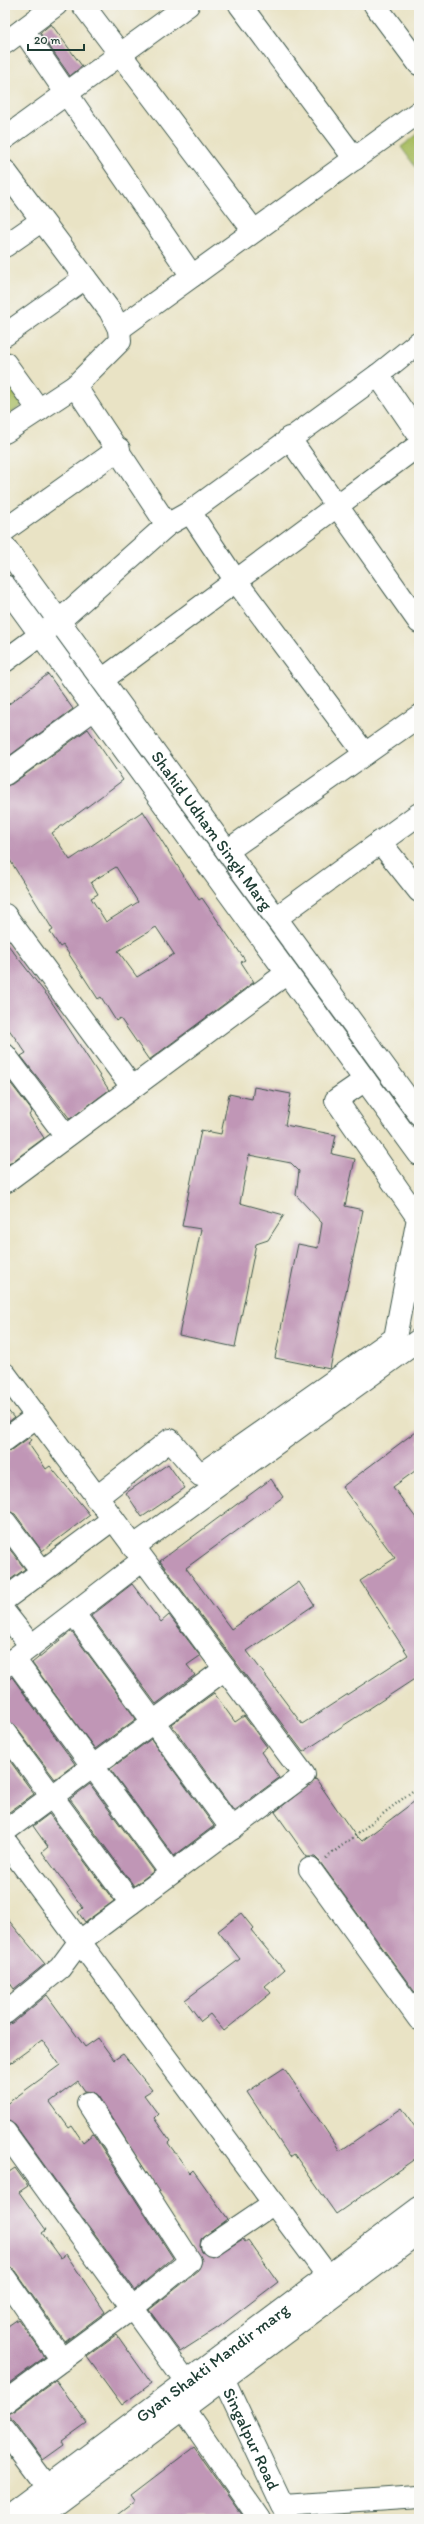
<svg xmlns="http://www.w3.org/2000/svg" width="424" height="2524" font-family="Itim,sans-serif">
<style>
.green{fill:#a9bd62;stroke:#647d4b}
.building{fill:#c096b6;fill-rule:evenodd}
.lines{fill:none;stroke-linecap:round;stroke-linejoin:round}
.minor-casing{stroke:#3d564a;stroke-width:24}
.path{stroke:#3d564a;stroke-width:2.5;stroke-dasharray:1 3;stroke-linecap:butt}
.minor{stroke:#fff;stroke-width:22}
.labels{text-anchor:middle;stroke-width:3;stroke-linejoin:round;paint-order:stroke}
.street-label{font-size:17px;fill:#1f3d34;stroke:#f6f6f2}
</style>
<rect width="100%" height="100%" fill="#f6f6f2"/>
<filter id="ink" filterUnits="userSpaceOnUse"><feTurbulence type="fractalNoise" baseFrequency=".025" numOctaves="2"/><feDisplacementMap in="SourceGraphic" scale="8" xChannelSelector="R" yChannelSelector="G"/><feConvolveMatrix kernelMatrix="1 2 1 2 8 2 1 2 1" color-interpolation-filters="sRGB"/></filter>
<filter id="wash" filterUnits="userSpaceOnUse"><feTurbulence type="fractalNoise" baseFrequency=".012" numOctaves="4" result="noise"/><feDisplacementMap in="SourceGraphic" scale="16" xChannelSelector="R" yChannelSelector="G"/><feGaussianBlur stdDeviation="0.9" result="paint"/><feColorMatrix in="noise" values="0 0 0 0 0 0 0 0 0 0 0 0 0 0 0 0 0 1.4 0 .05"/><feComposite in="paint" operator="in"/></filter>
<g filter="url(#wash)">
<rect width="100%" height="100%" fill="#e9e3c5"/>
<!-- green -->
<g class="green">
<polygon points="419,133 419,172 401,147"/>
<polygon points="5,376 25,403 5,418"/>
</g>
<g id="blocks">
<!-- building -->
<g class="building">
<polygon points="51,24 82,66 70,76 40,33"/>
<polygon points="48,674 73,709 5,759 5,707"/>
<path d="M88,729L123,780L52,833L70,860L143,811L199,900L202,898L245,960L241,962L254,982L149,1060L120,1018L116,1021L101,997L98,999L63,945L60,947L50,932L53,930L5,852V786L12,784ZM116,867L138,902L106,922L91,898L98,894L91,882ZM156,927L174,954L137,977L118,951Z"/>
<polygon points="5,941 49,998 109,1090 70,1119 21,1056 26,1053 5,1024"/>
<polygon points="5,1076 32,1111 29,1115 44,1138 9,1164 5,1158"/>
<polygon points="254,1087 291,1094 285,1125 336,1135 332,1154 355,1159 345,1206 363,1210 330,1369 275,1358 298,1244 318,1248 322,1223 296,1195 299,1171 291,1163 249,1155 240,1203 284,1215 268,1240 256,1244 235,1347 179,1335 201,1229 182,1226 201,1130 221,1134 229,1094 252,1099"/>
<polygon points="5,1407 14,1418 5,1424"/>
<polygon points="419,1429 419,1468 393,1487 419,1522 419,1676 303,1752 160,1561 271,1479 283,1497 186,1568 231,1629 299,1582 314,1605 247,1651 302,1724 408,1655 360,1581 395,1558 342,1487"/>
<polygon points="30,1437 32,1440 28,1443 46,1469 50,1466 90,1515 42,1551 15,1514 5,1510 5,1452 12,1450"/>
<polygon points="168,1464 185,1488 142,1517 126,1493"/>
<polygon points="5,1543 25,1569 7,1582 5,1582"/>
<polygon points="132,1584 161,1622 169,1615 200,1656 187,1665 195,1675 156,1704 91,1616"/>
<polygon points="71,1631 136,1719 95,1749 32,1663"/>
<polygon points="12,1677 75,1764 55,1779 15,1726 5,1721 5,1682"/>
<polygon points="214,1693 235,1722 244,1716 267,1747 261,1752 279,1778 234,1811 171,1724"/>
<polygon points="151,1739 214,1826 174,1856 110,1769"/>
<polygon points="5,1754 34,1794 5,1815"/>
<polygon points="316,1779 357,1838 358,1837 362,1841 419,1798 419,1998 320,1862 315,1857 307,1857 275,1812"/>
<polygon points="90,1784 154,1871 134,1886 70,1799"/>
<polygon points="49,1814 114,1901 85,1922 78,1912 83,1908 42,1852 48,1847 33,1826"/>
<polygon points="241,1913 253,1928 251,1930 284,1970 265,1986 271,1993 224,2031 210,2014 201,2021 185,2000 240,1959 218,1931"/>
<polygon points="5,1916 45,1964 14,1989 5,1976"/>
<polygon points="47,1995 85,2047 98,2038 114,2060 123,2054 152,2090 144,2095 158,2114 154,2118 170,2141 168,2143 190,2173 193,2170 228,2219 201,2239 200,2246 202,2252 213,2257 243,2239 245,2242 248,2240 278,2282 219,2327 180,2352 149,2310 198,2271 202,2260 98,2096 93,2092 85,2091 78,2081 50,2102 69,2128 72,2126 83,2142 93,2134 173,2258 135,2290 15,2125 5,2120 5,2105 60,2065 42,2040 5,2067 5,2025 13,2023"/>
<polygon points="284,2068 340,2151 402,2108 419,2133 419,2156 336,2214 294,2154 290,2157 247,2092"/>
<polygon points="15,2168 28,2186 19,2192 46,2230 42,2233 60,2258 66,2254 105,2312 65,2342 15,2271 5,2266 5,2172 6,2174"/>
<polygon points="18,2319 45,2357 5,2386 5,2328"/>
<polygon points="117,2335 151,2383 122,2405 87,2357"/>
<polygon points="56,2380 87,2423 62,2441 64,2445 43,2460 15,2422 6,2414 12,2412"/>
<polygon points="194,2447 245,2519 114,2519 135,2503 130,2496"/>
</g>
</g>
</g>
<g filter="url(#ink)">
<use href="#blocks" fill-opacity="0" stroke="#3d564a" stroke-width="1"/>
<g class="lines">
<defs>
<g id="minor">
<polyline points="83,5 254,231"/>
<polyline points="240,5 355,159"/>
<polyline points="375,5 419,64"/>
<polyline points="23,30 192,276"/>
<polyline points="5,43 56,5"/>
<polyline points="5,138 188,5"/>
<polyline points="5,171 110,311 119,329 120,341 75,386 5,432"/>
<polyline points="5,246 41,221"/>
<polyline points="119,329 419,112"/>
<polyline points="5,335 85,278"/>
<polyline points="5,363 39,410"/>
<polyline points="378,375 419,435"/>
<polyline points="75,386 167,525"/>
<polyline points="289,438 419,622"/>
<polyline points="190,512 236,581 365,754"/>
<polyline points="5,530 119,449"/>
<path id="s1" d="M5,547L419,1114"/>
<polyline points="5,586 419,1154"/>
<polyline points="5,661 59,621 167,525 190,512 378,375 419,342"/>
<polyline points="102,680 419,445"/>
<polyline points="5,774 94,709"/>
<polyline points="380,842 419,891"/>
<polyline points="227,851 419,716"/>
<polyline points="5,915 132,1087"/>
<polyline points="276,918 419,814"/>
<polyline points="5,1055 66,1136"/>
<polyline points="5,1182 287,973"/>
<polyline points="5,1374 304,1775 80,1941 60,1968 5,2013"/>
<polyline points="5,1440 36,1417"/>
<polyline points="96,1498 170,1440 200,1475 395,1338 418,1218 336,1100 365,1080"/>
<polyline points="5,1522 42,1571"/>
<polyline points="133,1547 419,1340"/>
<polyline points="5,1599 113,1519"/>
<polyline points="5,1613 31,1646"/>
<polyline points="74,1614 232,1829"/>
<polyline points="14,1659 171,1873"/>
<polyline points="5,1666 143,1560"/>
<polyline points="5,1733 131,1903"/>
<polyline points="5,1831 225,1669"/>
<polyline points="5,1841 339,2291"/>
<polyline points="310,1869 419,2019"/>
<polyline points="5,2132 186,2382"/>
<polyline points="212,2245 274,2203"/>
<polyline points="5,2278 62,2360"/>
<path id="s2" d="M223,2378L283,2506L419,2497"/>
<polyline points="5,2402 132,2308 190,2261 88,2103"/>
<polyline points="183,2408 260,2519"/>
<polyline points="5,2430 47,2486"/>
<path id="s3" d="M5,2518L419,2208"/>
<polyline points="35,2519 419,2233"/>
</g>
</defs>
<!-- minor casing -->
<use href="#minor" class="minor-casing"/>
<!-- path -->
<polyline class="path" points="326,1858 419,1786"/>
<!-- minor -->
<use href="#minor" class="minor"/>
</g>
</g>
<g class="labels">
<!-- street labels -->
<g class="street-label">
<text dy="6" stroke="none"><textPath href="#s1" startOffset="351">Shahid Udham Singh Marg</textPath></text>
<text dy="6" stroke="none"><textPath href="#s3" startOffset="259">Gyan Shakti Mandir marg</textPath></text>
<text dy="6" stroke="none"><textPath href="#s2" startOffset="67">Singalpur Road</textPath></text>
</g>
</g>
<!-- margin -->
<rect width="424" height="2524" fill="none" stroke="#f6f6f2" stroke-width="20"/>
<!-- scale -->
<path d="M28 44v6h56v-6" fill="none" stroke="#1f3d34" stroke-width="2"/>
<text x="34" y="44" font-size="12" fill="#1f3d34" stroke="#f6f6f2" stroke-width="3" paint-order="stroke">20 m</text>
</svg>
